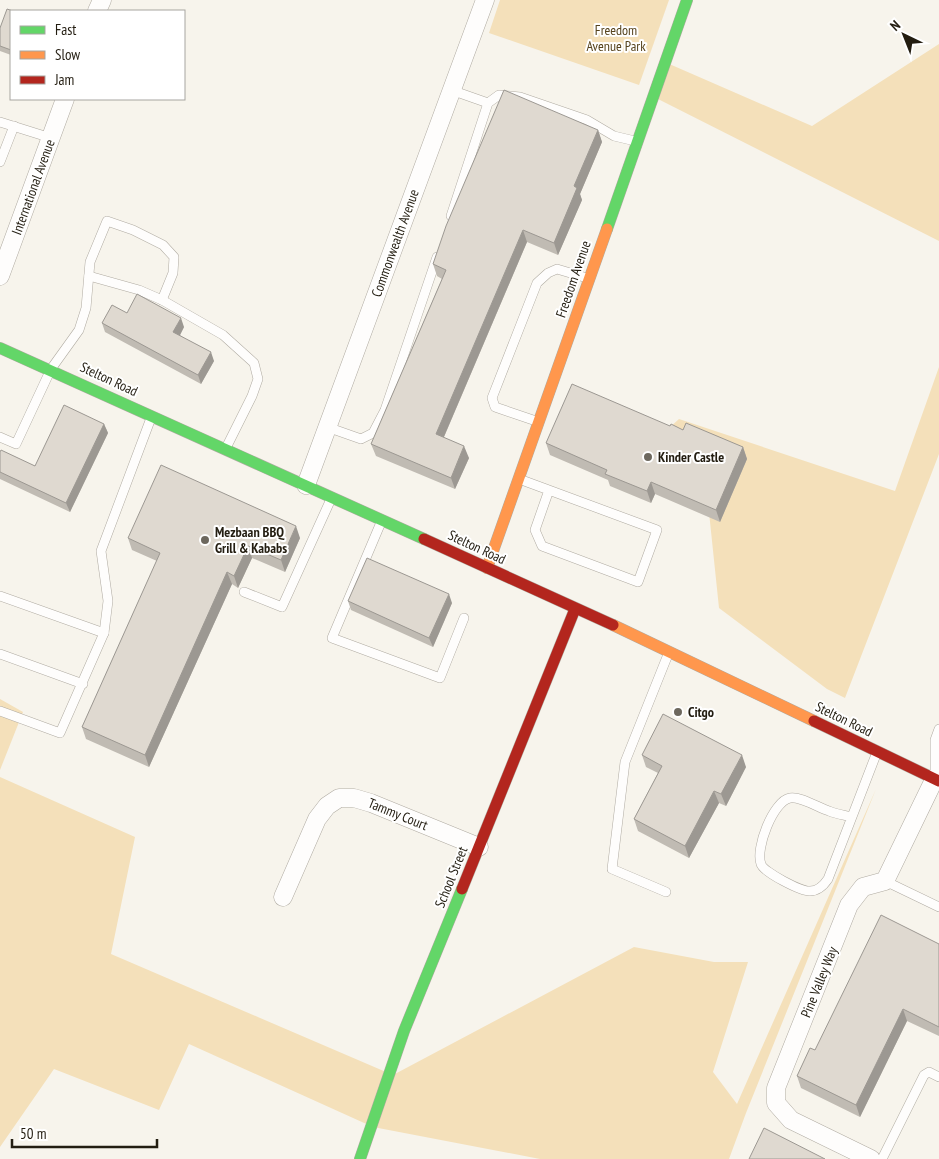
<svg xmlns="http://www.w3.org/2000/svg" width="939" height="1159" font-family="'PT Sans Narrow',sans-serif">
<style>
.green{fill:#f4e0ba}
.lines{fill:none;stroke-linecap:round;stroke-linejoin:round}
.lane-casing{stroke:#b0aba2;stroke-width:10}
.street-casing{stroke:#b0aba2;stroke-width:19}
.fast-casing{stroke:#b0aba2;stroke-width:12}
.slow-casing{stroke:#b0aba2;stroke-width:12}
.jam-casing{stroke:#b0aba2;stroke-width:12}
.lane{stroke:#fefdfc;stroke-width:9}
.street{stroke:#fefdfc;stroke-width:18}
.fast{stroke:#63d668;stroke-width:11}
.slow{stroke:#ff974d;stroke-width:11}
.jam{stroke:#b3261e;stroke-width:11}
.wall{fill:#c0bbb3}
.shaded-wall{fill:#9c9892}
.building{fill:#dfd9d0;stroke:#9c9892}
.poi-dot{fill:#6d685e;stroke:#fff;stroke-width:2}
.labels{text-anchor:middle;stroke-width:4;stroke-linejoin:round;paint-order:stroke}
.park-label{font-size:14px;fill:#56431d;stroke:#fff}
.street-label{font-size:14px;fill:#231d11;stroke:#fff}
.poi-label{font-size:14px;font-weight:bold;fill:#231d11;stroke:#fff;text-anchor:start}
</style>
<rect width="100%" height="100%" fill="#f7f4ec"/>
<!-- green -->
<g class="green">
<polygon points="500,0 669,0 639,85 489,33"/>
<polygon points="939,44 939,241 654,97 667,63 812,126"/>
<polygon points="939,367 939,454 845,698 827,689 719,608 707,493 657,439 679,419 895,491"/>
<polygon points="0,699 23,712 0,770"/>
<polygon points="0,777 135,837 111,954 393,1075 634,947 714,962 748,962 713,1072 737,1104 876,789 746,1113 729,1159 540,1159 373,1127 189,1044 159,1110 54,1069 0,1147"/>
</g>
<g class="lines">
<defs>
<g id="lane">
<polyline points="451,90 488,103"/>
<polyline points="0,122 51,138"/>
<polyline points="0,162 14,126"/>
<polyline points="451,216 488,103 499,95 520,97 587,120 614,136 635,141"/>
<polyline points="89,276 139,290 162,300 223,335 254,363 258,379 252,396 226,448"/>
<polyline points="536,421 495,407 492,398 537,283 548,273 557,269 587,278"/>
<polyline points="327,427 361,439 373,433 385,410 437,257"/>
<polyline points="0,437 16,444 51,369 79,330 86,308 90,262 107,221 133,230 163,245 174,257 173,273 162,300"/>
<polyline points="519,479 657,530 638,582 542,546 535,530 549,490"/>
<polyline points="382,520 332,638 440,678 464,618"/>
<polyline points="244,592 282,607 331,499"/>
<polyline points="0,596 104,633"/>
<polyline points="0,654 83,684"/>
<polyline points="0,711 60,733 104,633 108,601 101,551 151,418"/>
<polyline points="935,776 935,740 939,729"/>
<path d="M852,817C844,815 836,814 829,811C819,808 800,796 790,798C773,801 755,849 761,864C763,872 802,892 810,891C819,891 824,885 828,879L877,752"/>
<polyline points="885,881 939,907"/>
<polyline points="666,892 612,869 625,762 669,652"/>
<polyline points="882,1159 924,1075 929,1072 939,1077"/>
</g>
<g id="street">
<polyline points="97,11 102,0"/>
<polyline points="0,276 65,99"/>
<polyline points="306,485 485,0"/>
<polyline points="283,897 317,819 327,806 339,798 354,798 371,803 479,847"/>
<polyline points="871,1159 791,1120 776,1103 776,1088 849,905 863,887 885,881 935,778"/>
</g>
<g id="fast">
<polyline points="607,229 687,0"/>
<polyline points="0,348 424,539"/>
<polyline points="360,1159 404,1031 462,889"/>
</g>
<g id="slow">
<polyline points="487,568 607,229"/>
<polyline points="613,625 814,721"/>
</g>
<g id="jam">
<polyline points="424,539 613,625"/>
<polyline points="814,721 939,781"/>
<polyline points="462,889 575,609"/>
</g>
</defs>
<!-- lane casing -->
<use href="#lane" class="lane-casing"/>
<!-- street casing -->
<use href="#street" class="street-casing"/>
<!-- fast casing -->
<use href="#fast" class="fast-casing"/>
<!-- slow casing -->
<use href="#slow" class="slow-casing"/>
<!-- jam casing -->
<use href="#jam" class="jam-casing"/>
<!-- lane -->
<use href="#lane" class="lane"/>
<!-- street -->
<use href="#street" class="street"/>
<!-- fast -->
<use href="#fast" class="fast"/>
<!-- slow -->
<use href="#slow" class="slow"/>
<!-- jam -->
<use href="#jam" class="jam"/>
</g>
<!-- wall -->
<g class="wall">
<polygon points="11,11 11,55 0,51 0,28"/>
<polygon points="598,130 602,142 580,194 582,200 558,255 527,242 444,437 469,458 455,489 376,456 371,444 442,279 437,276 433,264"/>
<polygon points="127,313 184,327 180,335 214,361 201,384 105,332 102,323"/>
<polygon points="104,424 108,433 70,512 0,479 0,452 35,466"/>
<polygon points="670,426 743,447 747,459 720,522 655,494 651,503 610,486 608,480 550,455 546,443"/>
<polygon points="128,538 300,538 285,572 252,558 238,588 232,584 149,767 86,739 82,727 157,561 132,550"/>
<polygon points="348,601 452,603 433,647 351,610"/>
<polygon points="642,755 746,767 726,806 719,803 689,858 638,831 634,819 658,773 646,767"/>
<polygon points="939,944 939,1036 907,1021 860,1117 801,1088 797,1076 815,1050"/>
</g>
<!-- shaded-wall -->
<g class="shaded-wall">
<polygon points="598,130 602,142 580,194 582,200 558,255 554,243 574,186"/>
<polygon points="523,230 527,242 440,446 436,434"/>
<polygon points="181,318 184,327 177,341 173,332"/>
<polygon points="211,352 214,361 201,384 198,375"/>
<polygon points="104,424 108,433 70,512 66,503"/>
<polygon points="464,446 469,458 455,489 451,478"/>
<polygon points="743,447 747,459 720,522 716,510"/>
<polygon points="651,482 655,494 651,503 647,491"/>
<polygon points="296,526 300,538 285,572 281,560"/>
<polygon points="248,546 252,558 238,588 234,576"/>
<polygon points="227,572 232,584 149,767 145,755"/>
<polygon points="449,594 452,603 433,647 429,638"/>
<polygon points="742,755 746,767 726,806 721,794"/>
<polygon points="714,791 719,803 689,858 685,846"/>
<polygon points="903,1009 907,1021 860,1117 856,1105"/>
</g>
<!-- building -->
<g class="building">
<polygon points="7,9 13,11 11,11 11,50 0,46 0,28"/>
<polygon points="504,90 598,130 574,186 577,188 554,243 523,230 436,434 464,446 451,478 371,444 446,270 433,264 446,226"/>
<polygon points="137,294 181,318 173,332 211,352 198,375 102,323 112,305 127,313"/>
<polygon points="572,384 670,426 671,424 683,430 686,423 743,447 716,510 651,482 647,491 605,474 607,470 546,443"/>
<polygon points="64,405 104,424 66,503 0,472 0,452 1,450 35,466"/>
<polygon points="161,465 296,526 281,560 248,546 234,576 227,572 145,755 82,727 160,553 128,538"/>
<polygon points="367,558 449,594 429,638 348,601"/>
<polygon points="663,714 742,755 721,794 714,791 685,846 634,819 662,766 642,755"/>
<polygon points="881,915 939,944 939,1027 903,1009 856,1105 797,1076 810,1048 815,1050"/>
<polygon points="764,1128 825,1159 749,1159"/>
</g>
<!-- markers -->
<g class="poi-dot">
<circle cx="648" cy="457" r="5"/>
<circle cx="205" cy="540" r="5"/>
<circle cx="678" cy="712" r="5"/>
</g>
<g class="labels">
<!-- park labels -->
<g class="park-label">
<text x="616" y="35">Freedom<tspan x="616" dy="16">Avenue Park</tspan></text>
</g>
<!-- street labels -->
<g class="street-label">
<text transform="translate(33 187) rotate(-70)" y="5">International Avenue</text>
<text transform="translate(395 243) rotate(-70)" y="5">Commonwealth Avenue</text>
<text transform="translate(573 279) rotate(-71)" y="5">Freedom Avenue</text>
<text transform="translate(109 379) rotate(25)" y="5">Stelton Road</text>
<text transform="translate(477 547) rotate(25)" y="5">Stelton Road</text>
<text transform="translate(844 719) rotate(26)" y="5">Stelton Road</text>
<text transform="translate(398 814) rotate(22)" y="5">Tammy Court</text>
<text transform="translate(451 877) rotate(-68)" y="5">School Street</text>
<text transform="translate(819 982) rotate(-68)" y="5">Pine Valley Way</text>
</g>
<!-- poi labels -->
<g class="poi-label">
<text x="658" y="462">Kinder Castle</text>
<text x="215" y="537">Mezbaan BBQ<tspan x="215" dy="16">Grill &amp; Kababs</tspan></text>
<text x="688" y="717">Citgo</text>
</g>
</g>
<!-- legend -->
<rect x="10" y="10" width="175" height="90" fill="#ffffff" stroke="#a7a5a0"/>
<rect x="20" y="26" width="25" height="8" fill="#63d668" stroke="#a7a5a0"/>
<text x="55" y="35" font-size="15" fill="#231d11">Fast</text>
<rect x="20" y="51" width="25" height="8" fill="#ff974d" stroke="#a7a5a0"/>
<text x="55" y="60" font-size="15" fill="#231d11">Slow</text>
<rect x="20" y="76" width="25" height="8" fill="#b3261e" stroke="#a7a5a0"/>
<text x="55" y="85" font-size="15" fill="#231d11">Jam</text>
<!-- north arrow -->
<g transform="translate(904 35) rotate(317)" stroke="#ffffff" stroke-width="4" paint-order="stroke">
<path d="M0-4L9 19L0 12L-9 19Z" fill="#231d11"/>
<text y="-8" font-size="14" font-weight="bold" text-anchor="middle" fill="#231d11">N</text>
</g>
<!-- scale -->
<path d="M12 1139v8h145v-8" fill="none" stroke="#231d11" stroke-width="2.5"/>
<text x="20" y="1139" font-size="15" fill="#231d11" stroke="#ffffff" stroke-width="4" paint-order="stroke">50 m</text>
</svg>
